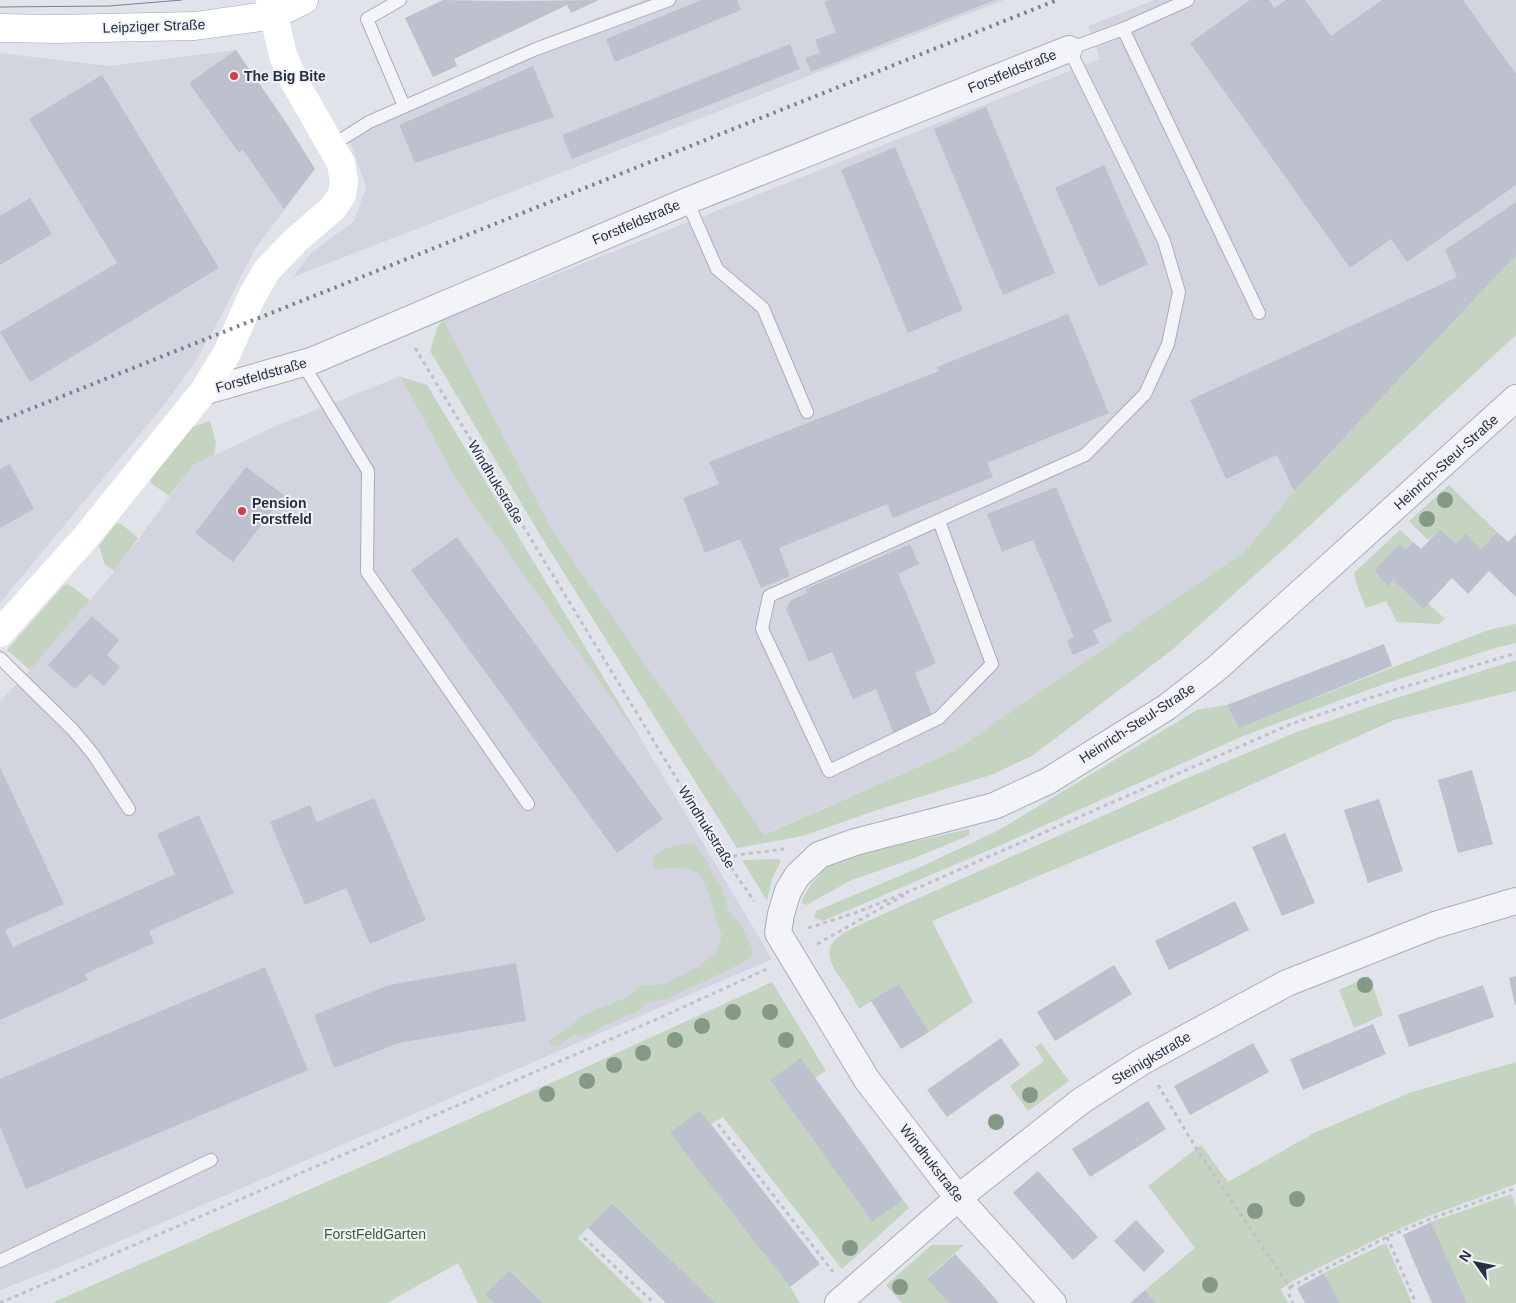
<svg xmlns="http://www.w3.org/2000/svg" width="1516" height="1303" font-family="Arial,sans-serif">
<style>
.built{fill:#d2d5df}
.green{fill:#c4d4c1}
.building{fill:#bdc1cd}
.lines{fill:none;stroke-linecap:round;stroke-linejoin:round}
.lane-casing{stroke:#a9adb8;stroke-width:14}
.street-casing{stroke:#a9adb8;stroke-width:28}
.primary-casing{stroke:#9fa6b6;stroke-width:29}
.path{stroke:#bec1c9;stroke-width:3;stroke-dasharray:4 4;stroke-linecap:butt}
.lane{stroke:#f3f4f8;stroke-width:12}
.street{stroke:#f3f4f8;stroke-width:26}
.secondary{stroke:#fff;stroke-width:28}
.primary{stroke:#fff;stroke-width:28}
.tram{stroke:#798094;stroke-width:1}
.rail{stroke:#798094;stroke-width:4;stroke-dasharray:2.5 5;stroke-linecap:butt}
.tree{fill:#849a86}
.poi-dot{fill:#d43f47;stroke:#f0f2f7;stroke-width:2}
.labels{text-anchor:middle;stroke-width:4;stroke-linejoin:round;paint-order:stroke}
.street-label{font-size:14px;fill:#282f42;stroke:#f0f2f7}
.poi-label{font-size:14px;font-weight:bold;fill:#282f42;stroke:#f0f2f7;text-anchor:start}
.park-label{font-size:14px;fill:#385e34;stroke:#f0f2f7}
</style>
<rect width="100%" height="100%" fill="#e0e3ea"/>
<!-- built -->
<g class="built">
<polygon points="644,0 1004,0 293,277 311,253 354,221 366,187 349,138 534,42"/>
<polygon points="1154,0 1516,0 1516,255 1294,491 1245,551 954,751 763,835 553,532 443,319 1100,59 1088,26"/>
<polygon points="236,50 285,121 315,169 255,249 220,318 194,364 164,405 0,603 0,53 110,66"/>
<polygon points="401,376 455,478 645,746 772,959 57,1268 0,1290 0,701 30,670 115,571 192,466 278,425"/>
</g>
<!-- green -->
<g class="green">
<polygon points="1516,255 1516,335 1318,518 1172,650 1032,756 991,775 874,811 803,836 737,848 542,538 430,351 437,328 443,319 553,532 764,835 954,751 1245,551 1294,491"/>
<polygon points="401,377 427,385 645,746 455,478"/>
<polygon points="210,421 216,442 214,455 192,466 169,496 151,483 150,479 192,427"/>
<polygon points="1449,485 1497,532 1481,549 1465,535 1456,544 1440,529 1428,540 1409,521"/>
<polygon points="120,523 138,538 115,571 105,565 99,546 115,525"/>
<polygon points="1400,530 1413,542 1406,549 1400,544 1374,572 1388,585 1393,580 1423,609 1428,603 1445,619 1439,624 1397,622 1386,601 1366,608 1356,583 1354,573"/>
<polygon points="68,584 90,600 30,670 7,650 63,586"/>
<polygon points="1516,624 1516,643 1495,648 1387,683 1243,736 1001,845 823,921 814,918 816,911 916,869 999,830 1197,710 1227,705 1240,727 1488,630"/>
<path d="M1516,660V691L1394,720L1202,807L932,921L973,1002L929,1032L899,984L859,1009C854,1000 849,990 843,982C836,971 824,957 832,944C838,934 852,929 861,924L1185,779L1297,732L1390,700Z"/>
<polygon points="969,829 970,835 912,859 852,880 806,905 802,903 802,899 811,885 827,866 859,854"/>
<path d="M694,843L708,864L712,874L722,888L728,910L742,926L753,951L752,957L722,973L668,998L644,1004L638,1012L622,1017L584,1036L575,1035L559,1045L551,1047L549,1040L567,1029L582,1016L629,996L640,986L665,984L698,967L716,952L722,935C714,919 709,879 694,871C683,866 667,869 655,869L652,857C662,846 679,845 694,843Z"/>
<polygon points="778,859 781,861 772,879 767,901 742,860"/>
<polygon points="1369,976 1383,1015 1354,1028 1339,990"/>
<polygon points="772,982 826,1071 815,1078 770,1080 872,1222 903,1200 909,1208 842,1269 723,1117 711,1124 700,1110 671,1133 790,1287 800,1303 715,1303 612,1203 578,1238 644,1303 543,1303 509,1270 485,1294 494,1303 478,1303 458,1263 387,1303 52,1303 562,1078"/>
<polygon points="1041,1043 1069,1081 1028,1111 1010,1086 1044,1061 1035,1047"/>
<polygon points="1516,1062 1516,1184 1429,1216 1385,1235 1296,1279 1281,1289 1288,1303 1156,1303 1145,1290 1195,1248 1148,1186 1201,1145 1228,1182 1314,1133 1412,1092"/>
<polygon points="1511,1194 1516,1207 1516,1303 1467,1303 1431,1222"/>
<polygon points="1386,1243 1412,1303 1340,1303 1324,1273"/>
<polygon points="932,1245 964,1245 927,1278 949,1303 902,1303 886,1285"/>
</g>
<!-- building -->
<g class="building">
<polygon points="443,0 502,1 599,0 571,13 567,5 454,59 457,66 433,77 405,18"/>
<polygon points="701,0 737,0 741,10 615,62 606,39"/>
<polygon points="830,0 995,0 811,72 805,58 820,53 815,40 836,32 824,2"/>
<polygon points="1250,0 1269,0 1274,8 1286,0 1305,0 1331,36 1382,0 1463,0 1516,74 1516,185 1407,262 1391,239 1350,268 1190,43"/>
<polygon points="790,44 800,69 572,159 562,135"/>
<polygon points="236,50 285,121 315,169 284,209 243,150 239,153 189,83"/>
<polygon points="533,66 554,117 415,163 399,125"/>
<polygon points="102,75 219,268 30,382 0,332 117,263 29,119"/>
<polygon points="986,107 1055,273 1003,295 934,129"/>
<polygon points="895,147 963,310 908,333 841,170"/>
<polygon points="1104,165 1148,264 1099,287 1055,188"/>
<polygon points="30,198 52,234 0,265 0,216"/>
<polygon points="1516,202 1516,255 1294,491 1277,455 1226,479 1190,400 1457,277 1445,250"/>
<polygon points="1068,314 1109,413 987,463 993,477 893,518 887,504 779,548 790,576 761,588 740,539 705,553 683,498 719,484 709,462 939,371 937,367"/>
<polygon points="10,464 34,509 0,528 0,469"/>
<polygon points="246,467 284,495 233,562 195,533"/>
<polygon points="1056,487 1112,621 1093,630 1099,643 1073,655 1067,641 1074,637 1033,540 1002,552 987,514"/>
<polygon points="1440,529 1456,544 1465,534 1481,549 1497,532 1508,542 1516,534 1516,597 1489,571 1468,594 1452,578 1423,609 1393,580 1388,586 1374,571 1400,544 1406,549 1413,542 1421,549"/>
<polygon points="457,537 663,819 617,853 411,570"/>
<polygon points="910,544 919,564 898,574 936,663 915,673 933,717 894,734 876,689 853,699 832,652 809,662 786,609 791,600 807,593 806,589"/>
<polygon points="92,616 119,640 107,655 120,667 104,686 90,674 75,689 48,665"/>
<polygon points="1384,644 1392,666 1239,728 1227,705"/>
<polygon points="0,767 64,904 5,930 13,947 175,874 157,834 199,815 234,893 149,931 154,943 85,974 88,980 0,1020"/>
<polygon points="1472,770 1493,844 1458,853 1438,780"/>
<polygon points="374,798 426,920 370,944 346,888 305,905 270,822 310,805 317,822"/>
<polygon points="1379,799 1403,871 1368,883 1344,810"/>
<polygon points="1285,833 1315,903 1282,916 1252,847"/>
<polygon points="1235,901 1249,930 1169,970 1155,941"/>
<polygon points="516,963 526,1021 399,1043 334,1068 314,1015 389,985"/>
<polygon points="1114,965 1132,994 1055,1041 1037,1012"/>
<polygon points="265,967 308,1070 26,1189 0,1127 0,1079"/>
<polygon points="1516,976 1516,1005 1515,1005 1509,978"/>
<polygon points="899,984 929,1032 901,1049 871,1001"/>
<polygon points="1483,985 1494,1017 1409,1047 1398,1015"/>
<polygon points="1373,1024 1386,1054 1303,1090 1290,1059"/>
<polygon points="1001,1038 1020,1065 947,1117 927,1090"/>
<polygon points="1253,1043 1269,1072 1190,1115 1174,1086"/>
<polygon points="801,1058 903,1200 872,1222 770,1080"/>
<polygon points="1148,1101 1166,1129 1090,1177 1072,1149"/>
<polygon points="700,1110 820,1264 790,1287 670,1133"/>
<polygon points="1038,1171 1098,1237 1073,1260 1013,1193"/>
<polygon points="612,1203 678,1267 715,1303 666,1303 621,1259 588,1228"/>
<polygon points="1136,1220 1165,1251 1144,1272 1114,1241"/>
<polygon points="1431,1222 1449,1262 1467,1303 1432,1303 1411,1255 1403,1235"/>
<polygon points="955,1254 977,1278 999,1303 949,1303 927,1279"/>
<polygon points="509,1270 543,1303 494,1303 485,1294"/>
<polygon points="1324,1273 1340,1303 1305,1303 1297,1288"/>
<polygon points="1145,1290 1156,1303 1130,1303"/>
</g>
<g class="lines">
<defs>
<g id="lane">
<polyline points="400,0 367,19 404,106"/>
<polyline points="1123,29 1259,313"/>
<polyline points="331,146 369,122 536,49 669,0"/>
<polyline points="687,201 717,269 763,308 807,412"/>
<polyline points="303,364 368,471 367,572 528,804"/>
<polyline points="939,521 992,664 939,718 829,771 762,629 769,596 1085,455 1145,394 1168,344 1179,292 1164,241 1069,49 1123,29 1188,0"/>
<polyline points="0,658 73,730 93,754 129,809"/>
<polyline points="0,1261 211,1160"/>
</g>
<g id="street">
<polyline points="203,392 314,360 687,201 1069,49"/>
<polyline points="838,1303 958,1198 1081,1101 1143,1061 1287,983 1435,925 1516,901"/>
<polyline points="1053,1303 958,1198 867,1080 778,933 781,914 788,891 797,876 819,855 855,842 994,806 1048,781 1167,707 1217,668 1516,398"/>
</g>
<polyline id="primary" points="0,28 55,29 195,26 274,15 304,0"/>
</defs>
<!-- lane casing -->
<use href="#lane" class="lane-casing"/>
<!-- street casing -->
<use href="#street" class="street-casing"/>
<!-- primary casing -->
<use href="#primary" class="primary-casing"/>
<!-- path -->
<g class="path">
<polyline points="415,348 726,860 754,901"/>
<polyline points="726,860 737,855 784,849"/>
<polyline points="808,928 855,913 922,886 1291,724 1388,692 1516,653"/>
<polyline points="817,944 908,893"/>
<polyline points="1158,1085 1196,1148 1290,1287 1289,1295 1293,1303"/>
<polyline points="718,1124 833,1272"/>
<polyline points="1387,1237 1416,1303"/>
<polyline points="584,1238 654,1303"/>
<polyline points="1290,1287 1387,1237 1430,1219 1516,1188"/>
<polyline points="0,1303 655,1020 767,969"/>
</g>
<!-- lane -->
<use href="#lane" class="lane"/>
<!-- street -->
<use href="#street" class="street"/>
<!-- secondary -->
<polyline class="secondary" points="0,633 85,538 203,392 227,353 252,296 267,270 297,239 333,208 342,195 344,181 341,163 293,79 283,55 270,0"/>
<!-- primary -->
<use href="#primary" class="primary"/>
<!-- tram -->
<polyline class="tram" points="0,7 109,6 182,0"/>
<!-- rail -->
<polyline class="rail" points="0,421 1057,0"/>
</g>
<!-- trees -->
<g class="tree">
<circle cx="1445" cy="500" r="8"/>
<circle cx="1427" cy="519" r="8"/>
<circle cx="1365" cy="985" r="8"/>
<circle cx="733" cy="1012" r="8"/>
<circle cx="770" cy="1012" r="8"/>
<circle cx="702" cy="1026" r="8"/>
<circle cx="675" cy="1040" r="8"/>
<circle cx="786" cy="1040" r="8"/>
<circle cx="643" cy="1053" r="8"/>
<circle cx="614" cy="1065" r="8"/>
<circle cx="587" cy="1081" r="8"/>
<circle cx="547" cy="1094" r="8"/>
<circle cx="1030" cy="1095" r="8"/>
<circle cx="996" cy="1122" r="8"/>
<circle cx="1297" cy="1199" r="8"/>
<circle cx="1255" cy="1211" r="8"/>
<circle cx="850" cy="1248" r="8"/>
<circle cx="1210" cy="1285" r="8"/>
<circle cx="900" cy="1287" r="8"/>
</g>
<!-- markers -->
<g class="poi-dot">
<circle cx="234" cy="76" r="5"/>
<circle cx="242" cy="511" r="5"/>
</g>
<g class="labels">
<!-- street labels -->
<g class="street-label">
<text transform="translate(154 26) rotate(-2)" y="5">Leipziger Straße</text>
<text transform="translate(1012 71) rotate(-22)" y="5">Forstfeldstraße</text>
<text transform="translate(636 222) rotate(-23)" y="5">Forstfeldstraße</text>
<text transform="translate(261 375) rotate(-16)" y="5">Forstfeldstraße</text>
<text transform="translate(1446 462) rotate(-42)" y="5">Heinrich-Steul-Straße</text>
<text transform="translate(496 482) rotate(59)" y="5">Windhukstraße</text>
<text transform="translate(1137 723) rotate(-33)" y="5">Heinrich-Steul-Straße</text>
<text transform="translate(707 827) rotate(58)" y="5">Windhukstraße</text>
<text transform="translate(1151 1058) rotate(-31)" y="5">Steinigkstraße</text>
<text transform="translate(932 1163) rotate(52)" y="5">Windhukstraße</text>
</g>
<!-- poi labels -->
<g class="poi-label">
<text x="244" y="81">The Big Bite</text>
<text x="252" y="508">Pension<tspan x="252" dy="16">Forstfeld</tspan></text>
</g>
<!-- park labels -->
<g class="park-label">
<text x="375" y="1239">ForstFeldGarten</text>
</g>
</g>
<!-- north arrow -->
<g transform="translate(1476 1263) rotate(303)" stroke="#f0f2f7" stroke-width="4" paint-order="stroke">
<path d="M0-4L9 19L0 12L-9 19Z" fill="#282f42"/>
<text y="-8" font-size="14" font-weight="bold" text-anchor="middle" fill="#282f42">N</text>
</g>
</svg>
